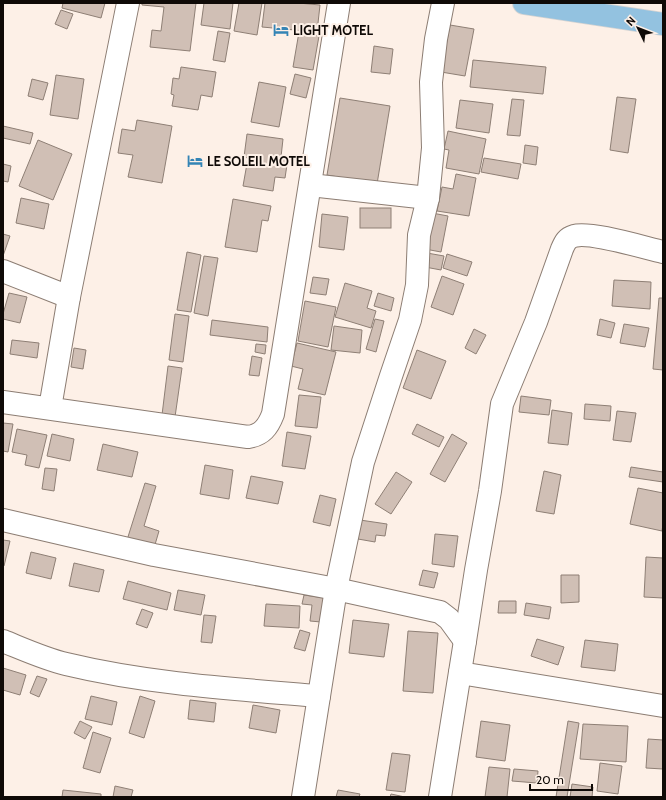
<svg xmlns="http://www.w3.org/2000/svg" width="666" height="800" font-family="Cabin,sans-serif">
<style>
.building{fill:#d0bfb5;stroke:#8e7f75}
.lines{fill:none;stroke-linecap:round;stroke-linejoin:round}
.minor-casing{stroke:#8c7d73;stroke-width:24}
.major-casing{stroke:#d4d3d2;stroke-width:24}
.minor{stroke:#fff;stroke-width:22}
.major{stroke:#93c2e0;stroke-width:22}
.labels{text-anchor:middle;stroke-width:4;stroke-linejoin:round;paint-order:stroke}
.poi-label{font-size:13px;font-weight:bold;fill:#0f0a07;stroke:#fdf0e7;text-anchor:start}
</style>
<rect width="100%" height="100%" fill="#fdf0e7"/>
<!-- building -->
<g class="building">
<polygon points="63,3 105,3 101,18 62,8"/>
<polygon points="142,3 196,3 190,51 150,47 152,30 161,31 164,7 142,5"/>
<polygon points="204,3 233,3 230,29 201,25"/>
<polygon points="239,3 262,3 257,35 234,31"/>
<polygon points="265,3 298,3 320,5 317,32 262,27"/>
<polygon points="61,10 73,14 67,29 55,24"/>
<polygon points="450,25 474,29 465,76 441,72"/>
<polygon points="218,31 230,33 225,62 213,60"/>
<polygon points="299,32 319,36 313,70 293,67"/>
<polygon points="374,46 393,49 390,74 371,72"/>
<polygon points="473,60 546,67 543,94 470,87"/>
<polygon points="181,67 216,72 212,97 201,95 198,110 172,106 174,95 171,94 173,78 179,79"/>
<polygon points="295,74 311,78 306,98 290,94"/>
<polygon points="56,75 84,79 78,119 50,115"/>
<polygon points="32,79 48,83 43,100 28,96"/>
<polygon points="259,82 286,87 279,127 251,122"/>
<polygon points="617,97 636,99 628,153 610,150"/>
<polygon points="340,98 390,106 377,184 327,175"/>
<polygon points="512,99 524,100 520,136 507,135"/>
<polygon points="460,100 493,104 489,133 456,128"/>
<polygon points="137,120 172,126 162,183 128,177 133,155 118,153 122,129 135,131"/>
<polygon points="3,126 33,133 30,144 3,138"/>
<polygon points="448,131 486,139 479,174 446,168 449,150 444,149"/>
<polygon points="247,134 283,139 281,157 288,158 285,178 275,177 273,191 243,186 248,158 244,157"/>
<polygon points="38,140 72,154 53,200 19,186"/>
<polygon points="525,145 538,147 536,165 523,163"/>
<polygon points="484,158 521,164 518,179 481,172"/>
<polygon points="3,164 11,166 8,182 3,181"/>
<polygon points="456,174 476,178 469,216 437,211 442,187 453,189"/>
<polygon points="21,198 49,204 44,229 16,223"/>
<polygon points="233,199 271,206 268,221 262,220 257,252 225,247"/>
<rect x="360" y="208" width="31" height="20"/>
<polygon points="432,213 448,216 441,252 425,249"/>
<polygon points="322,214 348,217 344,250 319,247"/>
<polygon points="3,234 10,236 3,256"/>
<polygon points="187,252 201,255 191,312 177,310"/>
<polygon points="427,253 444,256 441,270 425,267"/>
<polygon points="447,254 472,262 467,276 443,268"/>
<polygon points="204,256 218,258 208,316 194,313"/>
<polygon points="442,276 464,284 453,315 431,307"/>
<polygon points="313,277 329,279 326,295 310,293"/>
<polygon points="614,280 651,282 650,309 612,306"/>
<polygon points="345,283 372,291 367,308 376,311 371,328 335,317"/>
<polygon points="9,293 27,297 20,323 3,319 3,314"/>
<polygon points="378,293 394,298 391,311 374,306"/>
<polygon points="659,298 663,298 663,370 653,369"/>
<polygon points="305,301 336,307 328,347 298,341"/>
<polygon points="175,314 189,316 183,362 169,360"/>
<polygon points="375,319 384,321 376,352 366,349"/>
<polygon points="600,319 615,323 611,338 597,335"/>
<polygon points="212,320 268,327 267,342 210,335"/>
<polygon points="624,324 649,328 645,347 620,343"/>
<polygon points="334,326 362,330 360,353 331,350"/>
<polygon points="474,329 486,335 476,354 465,348"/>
<polygon points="12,340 39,343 37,358 10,354"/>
<polygon points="297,343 336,352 325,395 298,389 303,369 291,366"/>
<polygon points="256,344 266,345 265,354 255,352"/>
<polygon points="74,348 86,350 83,369 71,367"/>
<polygon points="417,350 446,361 431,399 403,388"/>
<polygon points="252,356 262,358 259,376 249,375"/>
<polygon points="168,366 182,368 175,417 162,415"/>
<polygon points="299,395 321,397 317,428 295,426"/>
<polygon points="521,396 551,400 549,415 519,412"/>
<polygon points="585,404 611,406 610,421 584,419"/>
<polygon points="552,410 572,413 568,445 548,443"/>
<polygon points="617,411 636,413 631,442 613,440"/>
<polygon points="3,423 13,424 8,452 3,451"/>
<polygon points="417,424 444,437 439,447 412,434"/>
<polygon points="17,429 47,435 39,468 25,465 27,455 12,452"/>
<polygon points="287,432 311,436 305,469 282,466"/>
<polygon points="52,434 74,439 70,461 47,456"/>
<polygon points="452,434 467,443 445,482 430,474"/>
<polygon points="103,444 138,452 132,477 97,470"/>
<polygon points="205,465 233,470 229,499 200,494"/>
<polygon points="631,467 663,472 663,482 629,477"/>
<polygon points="45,468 57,469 54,491 42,489"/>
<polygon points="544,471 561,475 554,514 536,511"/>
<polygon points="396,472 412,482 391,514 375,504"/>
<polygon points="251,476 283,482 278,504 246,498"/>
<polygon points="145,483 156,486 144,526 159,531 154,548 127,540"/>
<polygon points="638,488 663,493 663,524 662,531 630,524"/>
<polygon points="320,495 336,499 330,526 313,522"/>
<polygon points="360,520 387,524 385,536 376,535 375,542 358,539"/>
<polygon points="435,534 458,536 454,567 432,564"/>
<polygon points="3,540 10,541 4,566 3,566"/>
<polygon points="31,552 56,558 51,579 26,573"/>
<polygon points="646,557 663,558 663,598 644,597"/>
<polygon points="74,563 104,570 99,592 69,586"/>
<polygon points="423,570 438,573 434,588 419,585"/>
<polygon points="561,575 579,575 579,602 561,603"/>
<polygon points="128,581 171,593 167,610 123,599"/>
<polygon points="178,590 205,595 201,615 174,610"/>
<polygon points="304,595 325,598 321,622 310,621 312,605 302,604"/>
<polygon points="499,601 516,601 516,613 498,613"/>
<polygon points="526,603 551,607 549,619 524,615"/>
<polygon points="266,604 300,606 299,628 264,626"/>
<polygon points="142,609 153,613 147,628 136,624"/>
<polygon points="204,615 216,616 212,643 201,642"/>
<polygon points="353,620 389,624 384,657 349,653"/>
<polygon points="300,630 310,633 305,651 294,648"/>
<polygon points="408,631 438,633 433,693 403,691"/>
<polygon points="537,639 564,647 558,665 531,656"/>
<polygon points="585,640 618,644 615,671 581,667"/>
<polygon points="3,668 26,675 20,695 3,690"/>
<polygon points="37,676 47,679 39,697 30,693"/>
<polygon points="91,696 117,702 112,725 85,719"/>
<polygon points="140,696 155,701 144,738 129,733"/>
<polygon points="190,700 216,703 214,722 188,719"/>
<polygon points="253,705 280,710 276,733 249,728"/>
<polygon points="80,721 92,727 85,739 74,733"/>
<polygon points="481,721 510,725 505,761 476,757"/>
<polygon points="568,721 579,723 567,797 556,797"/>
<polygon points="583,724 628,726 626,762 580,759"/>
<polygon points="93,732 111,738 100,773 83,768"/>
<polygon points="648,739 663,740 663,769 646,768"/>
<polygon points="392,753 410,755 405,792 386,790"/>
<polygon points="600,763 622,766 618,794 597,791"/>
<polygon points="489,767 510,769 507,797 485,797"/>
<polygon points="514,769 538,771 537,783 512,781"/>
<polygon points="572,784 593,787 592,797 570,797"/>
<polygon points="115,786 133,790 131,797 113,797"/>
<polygon points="63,790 101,794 101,797 62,797"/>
<polygon points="338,790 360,794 359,797 336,797"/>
<polygon points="391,794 405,797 390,797"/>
</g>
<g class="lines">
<defs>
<g id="minor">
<polyline points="310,185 428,198"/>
<polyline points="3,271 69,297"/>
<path d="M3,402L248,437C262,435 268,427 273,414L339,3"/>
<polyline points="50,408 69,297 128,3"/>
<polyline points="3,520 154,555 336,589 440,612 449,619 465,641"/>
<path d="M3,641C23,649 45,659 66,664C149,684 234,689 319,696"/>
<polyline points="460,673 663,706"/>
<polyline points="303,797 336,589 363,462 391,376 410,320 417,285 419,235 428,198 433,148 431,82 436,39 443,3"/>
<path d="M440,797L465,641L476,570L490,491L502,404L536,322L562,249C565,242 567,238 574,236C590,231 645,248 663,252"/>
</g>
<polyline id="major" points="524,3 663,24"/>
</defs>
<!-- minor casing -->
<use href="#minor" class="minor-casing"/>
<!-- major casing -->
<use href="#major" class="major-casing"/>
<!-- minor -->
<use href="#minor" class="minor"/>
<!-- major -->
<use href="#major" class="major"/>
</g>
<!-- icons -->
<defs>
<symbol id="hotel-bare" viewBox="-9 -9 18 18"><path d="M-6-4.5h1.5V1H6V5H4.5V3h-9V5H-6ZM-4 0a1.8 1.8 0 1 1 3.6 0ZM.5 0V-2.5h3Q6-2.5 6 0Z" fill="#3484b5" stroke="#fdf0e7" stroke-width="2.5" paint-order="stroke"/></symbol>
</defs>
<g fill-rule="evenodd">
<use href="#hotel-bare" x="270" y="19" width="22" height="22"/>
<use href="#hotel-bare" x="184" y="150" width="22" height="22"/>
</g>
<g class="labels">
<!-- poi labels -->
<g class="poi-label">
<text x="293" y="35">LIGHT MOTEL</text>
<text x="207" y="166">LE SOLEIL MOTEL</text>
</g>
</g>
<!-- border -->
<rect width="666" height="800" fill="none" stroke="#0f0a07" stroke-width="8"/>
<!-- north arrow -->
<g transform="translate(638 28) rotate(313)" stroke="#fdf0e7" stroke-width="3" paint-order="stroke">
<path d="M0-3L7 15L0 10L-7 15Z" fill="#0f0a07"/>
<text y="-6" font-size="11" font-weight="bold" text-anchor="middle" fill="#0f0a07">N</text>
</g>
<!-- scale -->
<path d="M530 784v6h62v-6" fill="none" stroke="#0f0a07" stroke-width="2"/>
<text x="536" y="784" font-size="12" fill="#0f0a07" stroke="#fdf0e7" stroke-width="3" paint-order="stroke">20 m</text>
</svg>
